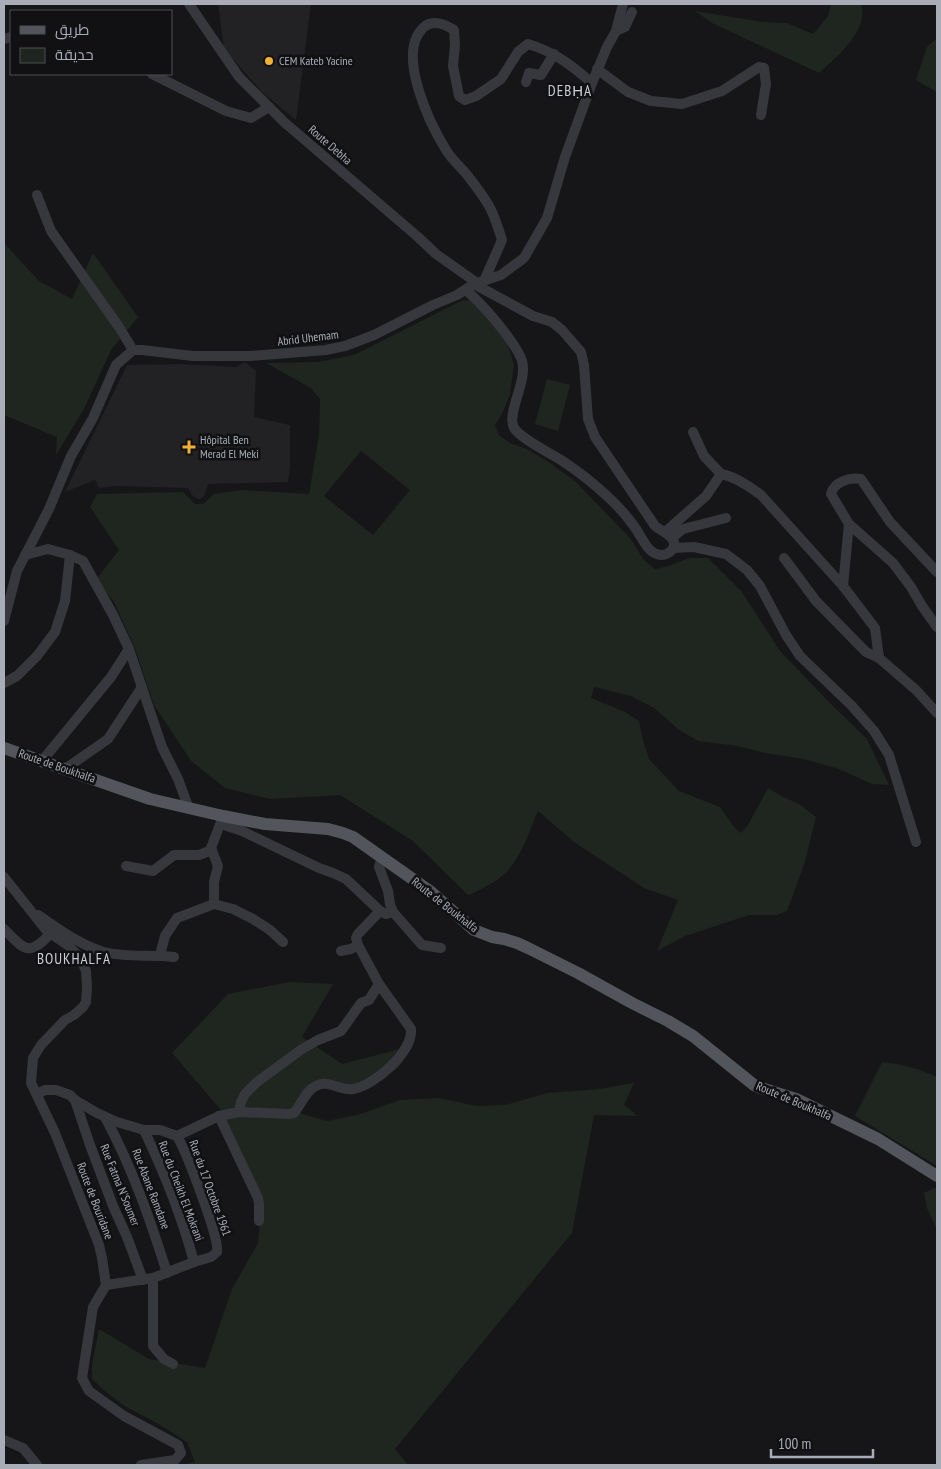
<svg xmlns="http://www.w3.org/2000/svg" width="941" height="1469" font-family="'PT Sans Narrow',Cairo,sans-serif">
<style>
.built{fill:#222225}
.green{fill:#1e261f;fill-rule:evenodd}
.lines{fill:none;stroke-linecap:round;stroke-linejoin:round}
.minor{stroke:#37383d;stroke-width:10}
.major{stroke:#53555c;stroke-width:12}
.poi-dot{fill:#f2b134;stroke:#111113;stroke-width:2}
.labels{text-anchor:middle;stroke-width:5;stroke-linejoin:round;paint-order:stroke}
.poi-label{font-size:12px;fill:#a8adb8;stroke:#111113;text-anchor:start}
.street-label{font-size:12px;fill:#a8adb8;stroke:#111113}
.quarter-label{font-size:15px;letter-spacing:1px;fill:#c9ccd4;stroke:#111113}
</style>
<rect width="100%" height="100%" fill="#161618"/>
<!-- built -->
<g class="built">
<polygon points="218,4 311,4 296,120 263,93 224,49"/>
<polygon points="245,362 256,371 254,417 290,425 290,468 288,482 208,484 204,496 200,499 196,498 192,495 188,488 116,486 99,488 95,480 65,492 127,365 181,364 236,367"/>
</g>
<!-- green -->
<g class="green">
<path d="M831,4H861C870,29 836,58 819,73L712,23L695,11L762,22L787,23L813,34L828,16Z"/>
<polygon points="937,38 937,92 916,80 927,47"/>
<polygon points="4,243 39,281 72,299 93,253 138,317 111,350 84,409 56,455 57,437 4,415"/>
<path d="M463,300L474,301L501,333L507,343L514,364L510,394L502,414L495,425L499,435L510,443L527,449L550,463L575,481L630,538L644,560L655,569L669,566L689,558H708L742,592L780,651L831,704L867,739L889,785L872,784L839,769L804,759L765,753L738,746L698,741L678,729L654,708L631,696L594,687L591,698L623,711L639,721L643,740L649,759L679,791L720,807L735,828L741,833L748,825L768,788L781,796L799,804L816,817L805,862L787,911L777,915H749L685,936L657,951L678,900L644,888L574,842L538,811C529,831 520,863 501,877C492,884 480,889 470,895L467,894L413,841L340,795L270,799L225,788L191,761L154,705L135,648L113,600L95,581L119,550L90,507L97,494L183,492L195,504H203L214,494L242,490L309,494L319,435L320,399L311,388L266,363L318,362L354,355ZM361,451L410,490L373,535L324,496Z"/>
<polygon points="547,379 570,385 558,431 535,424"/>
<polygon points="290,982 333,984 302,1037 342,1064 412,1046 399,1067 358,1093 347,1094 328,1088 315,1089 299,1113 327,1121 361,1114 400,1100 438,1098 477,1106 505,1105 547,1093 599,1089 634,1083 624,1105 638,1116 594,1115 572,1233 395,1449 408,1465 181,1465 195,1462 187,1442 155,1422 126,1407 106,1392 92,1379 92,1365 99,1329 149,1359 205,1368 232,1289 258,1243 262,1203 252,1176 221,1110 172,1053 228,994"/>
<path d="M882,1062C902,1064 920,1069 937,1077V1166L855,1116Z"/>
<polygon points="934,1188 937,1189 937,1230 927,1208 924,1193"/>
</g>
<g class="lines">
<!-- minor -->
<g class="minor">
<polyline points="189,4 239,77 284,122 418,237 436,254 477,283"/>
<polyline points="616,31 625,27 632,12"/>
<polyline points="4,39 11,37"/>
<polyline points="597,69 628,92 651,101 682,104 722,91 759,67 764,68 766,84 761,115"/>
<polyline points="152,74 226,111 251,118 269,107"/>
<polyline points="526,82 529,73 541,75 554,54"/>
<polyline points="37,195 51,231 119,327 133,350"/>
<path d="M484,281L502,240C498,228 494,212 486,201C481,193 474,184 468,176C461,167 452,160 446,150C430,124 396,54 423,28C432,19 445,24 454,30L455,45L453,66L459,96L465,100L476,96L501,79L518,52L528,44C555,52 571,65 592,83"/>
<path d="M466,290C484,306 497,321 511,341C515,347 520,354 522,361C528,381 506,413 514,428C521,439 552,454 564,462C579,472 593,483 606,495C616,504 626,515 634,526C639,533 643,542 649,549C652,552 657,555 662,555C665,555 669,553 672,550C681,539 661,531 655,526L595,437L588,419L584,365L581,352L562,330L552,322L533,316L474,284"/>
<polyline points="693,432 704,456 721,474"/>
<polyline points="849,524 893,563 911,587 922,606 937,627"/>
<path d="M665,532L706,496L721,474C736,477 749,486 761,495L843,586L875,628L879,658"/>
<polyline points="672,538 683,529 726,518"/>
<polyline points="673,548 694,547 726,554 747,570 760,586 786,635 800,656 852,706 874,731 889,755 916,842"/>
<polyline points="25,555 48,549 70,555 83,561 113,615 129,649 162,747 178,779 189,809"/>
<polyline points="784,558 816,601 866,652 879,658 916,690 937,713"/>
<path d="M843,586L849,524L831,494C834,482 849,477 861,479L890,522L937,572"/>
<polyline points="4,621 17,571 49,509 71,456 93,418 116,365 133,350 142,350 193,356 250,356 326,350 345,346 374,335 433,305 457,295 474,284 501,275 524,258 547,218 565,157 592,83 607,47 616,31 623,4"/>
<polyline points="4,683 17,676 37,656 55,632 65,601 70,555"/>
<polyline points="42,761 111,677 129,649"/>
<polyline points="65,769 108,739 142,687"/>
<polyline points="221,824 242,831 319,868 333,873 346,879 380,911 386,914 393,912 390,904 388,891 379,867 382,857"/>
<polyline points="126,866 153,871 174,855 199,855 212,850"/>
<polyline points="4,877 46,930 70,947 80,958 86,971 87,987 86,1002 83,1007 74,1015 65,1020 41,1045 33,1058 31,1083 55,1133 99,1245 102,1258 106,1285 93,1307 82,1378 89,1391 124,1416 178,1445 181,1453 175,1460 141,1465"/>
<polyline points="214,904 214,882 218,866 211,848 222,819"/>
<polyline points="393,912 422,945 441,948"/>
<path d="M38,915C59,929 80,945 104,952C127,958 151,954 174,957"/>
<path d="M4,929C24,949 28,958 51,933"/>
<polyline points="341,951 351,949 358,945 356,938 358,934 380,911"/>
<polyline points="160,955 165,936 177,918 214,904 233,909 253,919 270,930 283,942"/>
<polyline points="37,1094 45,1090 56,1090 70,1095 75,1100 97,1113 117,1122 144,1130 160,1130 177,1136 219,1116 258,1198 259,1204 259,1221"/>
<polyline points="75,1100 90,1145 113,1206 127,1237 143,1280"/>
<polyline points="239,1112 241,1102 245,1094 257,1082 302,1049 318,1040 341,1031 361,1003 369,1000 379,984"/>
<path d="M219,1116L239,1112L289,1114L294,1113C302,1104 305,1091 316,1086C328,1079 340,1091 353,1089C375,1085 413,1052 411,1029L379,984L358,945"/>
<path d="M105,1117C132,1167 150,1219 167,1273"/>
<path d="M144,1130C164,1172 182,1217 194,1262"/>
<polyline points="153,1278 153,1346 164,1359 173,1364"/>
<path d="M106,1285L153,1278L194,1262L211,1257L217,1252C220,1239 186,1151 177,1136"/>
<polyline points="4,1440 23,1448 37,1465"/>
</g>
<!-- major -->
<polyline class="major" points="4,748 150,799 223,816 265,824 328,829 343,833 353,837 431,892 474,930 492,937 504,939 517,943 528,948 578,973 632,1003 668,1021 693,1036 754,1085 761,1088 796,1099 878,1139 937,1176"/>
</g>
<!-- markers -->
<g class="poi-dot">
<circle cx="269" cy="61" r="5"/>
<path d="M186.5 439.5h5v5h5v5h-5v5h-5v-5h-5v-5h5z"/>
</g>
<g class="labels">
<!-- poi labels -->
<g class="poi-label">
<text x="279" y="65">CEM Kateb Yacine</text>
<text x="200" y="444">Hôpital Ben<tspan x="200" dy="14">Merad El Meki</tspan></text>
</g>
<!-- street labels -->
<g class="street-label">
<text transform="translate(330 145) rotate(41)" y="4">Route Debha</text>
<text transform="translate(308 338) rotate(-7)" y="4">Abrid Uhemam</text>
<text transform="translate(57 766) rotate(19)" y="4">Route de Boukhalfa</text>
<text transform="translate(445 905) rotate(38)" y="4">Route de Boukhalfa</text>
<text transform="translate(794 1101) rotate(23)" y="4">Route de Boukhalfa</text>
<text transform="translate(120 1185) rotate(68)" y="4">Rue Fatma N'Soumer</text>
<text transform="translate(210 1188) rotate(70)" y="4">Rue du 17 Octobre 1961</text>
<text transform="translate(151 1189) rotate(69)" y="4">Rue Abane Ramdane</text>
<text transform="translate(181 1191) rotate(69)" y="4">Rue du Cheikh El Mokrani</text>
<text transform="translate(95 1201) rotate(69)" y="4">Route de Bouridane</text>
</g>
<!-- quarter labels -->
<g class="quarter-label">
<text x="570" y="96">DEBḤA</text>
<text x="74" y="964">BOUKHALFA</text>
</g>
</g>
<!-- border -->
<rect width="941" height="1469" fill="none" stroke="#a8adb8" stroke-width="10"/>
<!-- legend -->
<rect x="10" y="10" width="162" height="65" fill="#111113" stroke="#4d4f55"/>
<rect x="20" y="26" width="25" height="8" fill="#53555c" stroke="#4d4f55"/>
<text x="55" y="35" font-size="15" fill="#a8adb8">طريق</text>
<rect x="20" y="48" width="25" height="15" fill="#1e261f" stroke="#4d4f55"/>
<text x="55" y="60" font-size="15" fill="#a8adb8">حديقة</text>
<!-- scale -->
<path d="M771 1449v8h102v-8" fill="none" stroke="#a8adb8" stroke-width="2.5"/>
<text x="778" y="1449" font-size="15" fill="#a8adb8" stroke="#111113" stroke-width="4" paint-order="stroke">100 m</text>
</svg>
